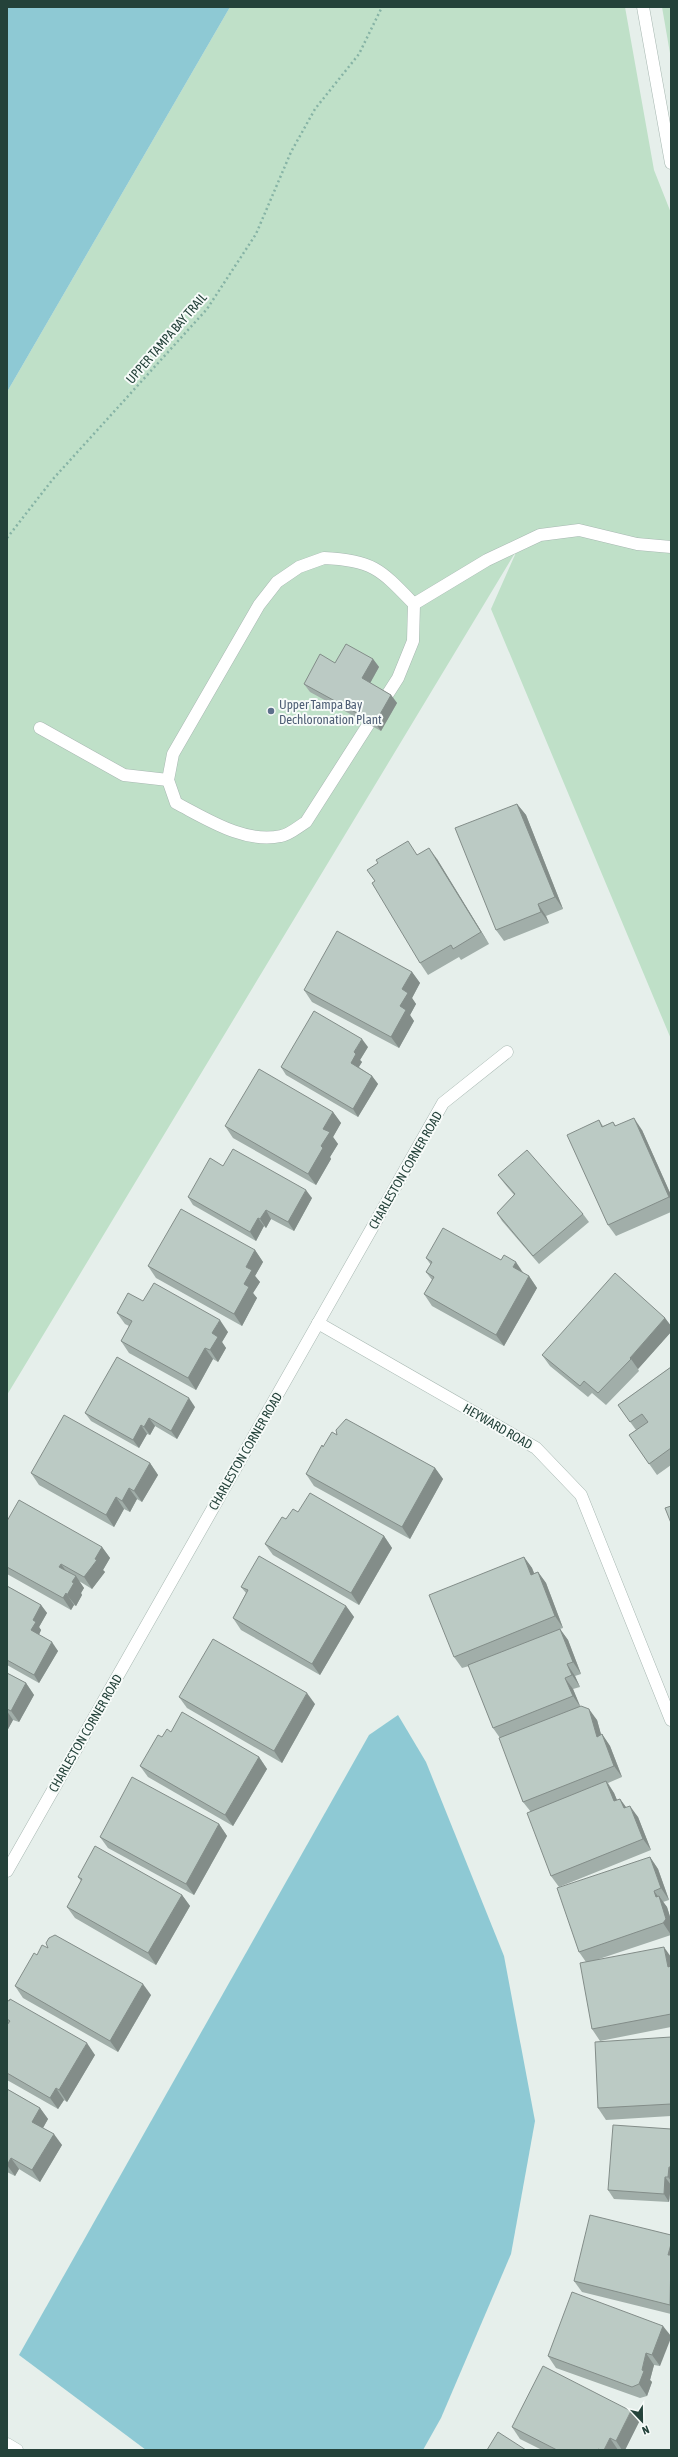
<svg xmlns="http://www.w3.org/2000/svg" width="678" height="2457" font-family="'Asap Condensed',sans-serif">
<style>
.green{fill:#bfe0c8}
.water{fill:#8ec9d4}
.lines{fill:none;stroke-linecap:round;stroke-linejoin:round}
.minor-casing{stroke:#a8b8b2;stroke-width:13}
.path{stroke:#86b3a5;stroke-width:2.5;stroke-dasharray:2 3;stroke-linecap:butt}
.minor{stroke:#fff;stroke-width:12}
.wall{fill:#a1aea9}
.shaded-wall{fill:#838d89}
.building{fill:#bbcac4;stroke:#838d89}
.service-dot{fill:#5c6f8a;stroke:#f7fbf9;stroke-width:1.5}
.labels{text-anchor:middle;stroke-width:4;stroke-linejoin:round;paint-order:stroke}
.street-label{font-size:13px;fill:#24423a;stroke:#f7fbf9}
.service-label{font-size:13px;fill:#4e5e75;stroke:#f7fbf9;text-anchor:start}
</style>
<rect width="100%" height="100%" fill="#e6efeb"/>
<!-- green -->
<g class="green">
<polygon points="230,7 625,7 654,170 671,213 671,1039 491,609 518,548 7,1395 7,392"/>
<polygon points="662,7 671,7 671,59"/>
</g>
<!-- water -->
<g class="water">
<polygon points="7,7 230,7 7,392"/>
<polygon points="398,1715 426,1762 504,1956 535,2121 511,2254 441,2418 423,2450 146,2450 19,2355 369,1735"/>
</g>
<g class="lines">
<defs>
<g id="minor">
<polyline points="643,7 671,163"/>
<path d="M324,558C373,560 381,570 414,604L413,641L398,678L306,822C298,827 289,835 281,836C245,844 207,819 176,803L168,780L173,754L259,605L277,582L299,567Z"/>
<polyline points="414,604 487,560 540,535 579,530 637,544 671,547"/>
<polyline points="40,728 124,775 168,780"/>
<polyline points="318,1323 536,1448 581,1495 671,1720"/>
<polyline points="7,1871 443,1103 507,1052"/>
<polyline points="7,2444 17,2450"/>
</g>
</defs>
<!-- minor casing -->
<use href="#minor" class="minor-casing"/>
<!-- path -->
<polyline class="path" points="7,538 53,479 207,309 256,234 291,152 315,109 359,54 382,7"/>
<!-- minor -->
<use href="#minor" class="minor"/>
</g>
<!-- wall -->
<g class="wall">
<polygon points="373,659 379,667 370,683 391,695 397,703 381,731 310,692 304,684"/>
<polygon points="517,804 526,815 563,909 546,916 549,923 504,941 496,930"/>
<polygon points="418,855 437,859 489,944 461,960 459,957 428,975 420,963"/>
<polygon points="412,972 420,983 412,998 416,1004 410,1015 414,1021 399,1048 312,1002 304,990"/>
<polygon points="368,1047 360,1060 362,1062 359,1067 372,1076 378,1084 358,1117 286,1075 281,1067"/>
<polygon points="333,1112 341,1123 333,1137 338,1144 330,1157 331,1159 316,1185 233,1138 225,1126"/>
<polygon points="599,1120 603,1126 613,1122 616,1126 642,1130 671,1195 671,1212 616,1236 608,1225"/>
<polygon points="223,1166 312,1198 294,1231 271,1219 266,1228 264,1226 256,1241 193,1205 188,1197"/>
<polygon points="498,1175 583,1214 589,1222 539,1264 502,1221 497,1213 514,1195 504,1183"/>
<polygon points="255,1250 263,1262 255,1276 260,1282 253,1293 257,1298 242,1326 156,1278 148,1266"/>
<polygon points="426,1258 524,1274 529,1276 537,1288 504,1346 432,1306 424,1294 432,1280 426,1272 431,1265"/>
<polygon points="143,1301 228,1332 222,1342 226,1348 218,1362 213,1359 196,1390 129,1353 121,1341 129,1326 125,1324 117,1313"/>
<polygon points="665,1318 671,1326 671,1332 638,1369 639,1371 606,1405 592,1393 588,1397 550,1366 542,1355"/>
<polygon points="671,1367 671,1465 657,1475 629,1435 636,1430 618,1405"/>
<polygon points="195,1407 177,1439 155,1426 150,1435 147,1434 139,1448 91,1421 85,1413"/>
<polygon points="323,1447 435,1468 443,1479 410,1539 314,1486 306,1474"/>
<polygon points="150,1463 158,1475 142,1502 137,1499 130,1512 124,1509 114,1527 39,1485 31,1473"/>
<polygon points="298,1512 384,1536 392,1548 359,1605 273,1555 265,1544 286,1519"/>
<polygon points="7,1521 102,1547 110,1558 103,1570 105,1572 92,1589 79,1581 84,1588 81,1593 82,1595 76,1606 74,1605 71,1610 7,1574"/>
<polygon points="524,1557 532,1568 534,1573 538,1572 546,1583 563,1628 560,1629 568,1640 581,1674 575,1676 580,1687 573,1689 580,1707 597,1720 601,1735 602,1734 610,1746 622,1777 608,1783 614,1793 617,1800 620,1799 626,1807 638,1817 651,1850 559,1887 551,1876 531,1812 523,1802 500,1738 493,1728 469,1666 462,1668 454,1657"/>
<polygon points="7,1586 41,1605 47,1613 39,1627 41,1630 39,1635 58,1651 39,1683 7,1665"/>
<polygon points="241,1587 346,1606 354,1617 320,1675 241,1630 233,1618 246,1593"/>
<polygon points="7,1673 26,1683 34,1695 19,1722 13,1720 7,1731"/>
<polygon points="179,1697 315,1704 282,1763 187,1708"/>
<polygon points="171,1732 259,1757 267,1769 233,1826 148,1777 140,1766 162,1737"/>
<polygon points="219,1824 227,1836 194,1895 108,1848 100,1837"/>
<polygon points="650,1857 658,1869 669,1900 663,1902 667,1907 671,1920 671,1935 599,1959 671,1957 671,2027 600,2041 592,2029 586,1962 579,1952"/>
<polygon points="78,1877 182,1895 190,1906 156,1965 75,1918 67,1907 81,1881"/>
<polygon points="37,1955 151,1995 118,2052 23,1998 15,1986"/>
<polygon points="7,2000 95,2055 67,2102 64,2100 58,2109 7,2080 7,2025 8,2024 7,2022"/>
<polygon points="671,2037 671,2116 606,2120 598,2108"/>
<polygon points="7,2089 40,2108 48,2119 43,2128 62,2145 40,2182 19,2169 15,2176 7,2172"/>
<polygon points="671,2129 671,2185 669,2202 614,2199 608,2190"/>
<polygon points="671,2235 671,2314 582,2292 574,2281"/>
<polygon points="663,2326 660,2366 654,2365 650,2380 652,2382 647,2396 640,2398 556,2368 548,2356"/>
<polygon points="639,2422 625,2450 542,2450 520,2439 512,2427"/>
</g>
<!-- shaded-wall -->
<g class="shaded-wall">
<polygon points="373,659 379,667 368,687 362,678"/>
<polygon points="391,695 397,703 381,731 375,723"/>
<polygon points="517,804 526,815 563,909 555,897"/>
<polygon points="429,848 437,859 489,944 481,932"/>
<polygon points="538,904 546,916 549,923 541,912"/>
<polygon points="412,972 420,983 412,998 416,1004 410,1015 414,1021 399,1048 391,1037 400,1006 402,989"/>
<polygon points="362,1039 368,1047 360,1060 362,1062 356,1071 351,1063 354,1052"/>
<polygon points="372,1076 378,1084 358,1117 353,1109"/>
<polygon points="333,1112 341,1123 333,1137 338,1144 330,1157 331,1159 316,1185 308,1174 321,1146 323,1129"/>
<polygon points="634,1118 642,1130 671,1195 671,1200 669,1197"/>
<polygon points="306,1190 312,1198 294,1231 288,1222"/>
<polygon points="266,1210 271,1219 266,1228 260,1219"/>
<polygon points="258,1218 264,1226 256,1241 250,1232"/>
<polygon points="255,1250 263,1262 255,1276 260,1282 253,1293 257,1298 242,1326 234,1314 244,1284 246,1267"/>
<polygon points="516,1262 524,1274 513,1267"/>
<polygon points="529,1276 537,1288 504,1346 496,1335"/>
<polygon points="665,1318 671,1326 671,1332 638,1369 631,1359 630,1358"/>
<polygon points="220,1320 228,1332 222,1342 226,1348 218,1362 210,1350 212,1333"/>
<polygon points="205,1348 213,1359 196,1390 188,1378"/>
<polygon points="189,1398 195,1407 177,1439 171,1431"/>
<polygon points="149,1418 155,1426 150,1435 144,1427"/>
<polygon points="141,1425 147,1434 139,1448 133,1440"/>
<polygon points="150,1463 158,1475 142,1502 134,1491"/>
<polygon points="435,1468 443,1479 410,1539 402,1527"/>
<polygon points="129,1488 137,1499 130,1512 122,1501"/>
<polygon points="116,1497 124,1509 114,1527 106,1515"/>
<polygon points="384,1536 392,1548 359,1605 351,1593"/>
<polygon points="102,1547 110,1558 103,1570 105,1572 92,1589 84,1577"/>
<polygon points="524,1557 532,1568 539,1586 531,1575"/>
<polygon points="61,1564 69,1575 59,1567"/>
<polygon points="538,1572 546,1583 563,1628 555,1616"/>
<polygon points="76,1576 84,1588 81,1593 82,1595 76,1606 67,1595 72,1582"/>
<polygon points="66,1593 74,1605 71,1610 63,1598"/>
<polygon points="41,1605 47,1613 39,1627 41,1630 37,1639 31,1630 33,1620"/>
<polygon points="346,1606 354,1617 320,1675 312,1664"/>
<polygon points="560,1629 568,1640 581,1674 573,1662"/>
<polygon points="52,1642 58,1651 39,1683 34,1675"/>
<polygon points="567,1664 575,1676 580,1687 572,1675"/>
<polygon points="565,1678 573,1689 581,1708 573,1696"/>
<polygon points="26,1683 34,1695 19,1722 11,1711"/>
<polygon points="307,1693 315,1704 282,1763 274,1751"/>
<polygon points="589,1709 597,1720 605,1748 597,1737"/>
<polygon points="7,1711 13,1720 7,1731"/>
<polygon points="602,1734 610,1746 622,1777 614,1766"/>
<polygon points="259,1757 267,1769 233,1826 225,1815"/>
<polygon points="606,1781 614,1793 622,1812 614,1801"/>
<polygon points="620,1799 628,1810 624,1808"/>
<polygon points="630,1806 638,1817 651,1850 643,1839"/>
<polygon points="219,1824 227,1836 194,1895 186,1884"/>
<polygon points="650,1857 658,1869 669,1900 661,1888"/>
<polygon points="654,1891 660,1899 659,1896 667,1907 671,1920 671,1935 663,1923"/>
<polygon points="182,1895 190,1906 156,1965 148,1953"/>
<polygon points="664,1947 671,1957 671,1971 668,1967"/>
<polygon points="143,1984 151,1995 118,2052 110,2041"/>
<polygon points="87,2043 95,2055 67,2102 59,2090"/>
<polygon points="56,2088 64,2100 58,2109 50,2098"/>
<polygon points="40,2108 48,2119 40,2133 32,2122"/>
<polygon points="54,2134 62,2145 40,2182 32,2170"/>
<polygon points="11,2158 19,2169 15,2176 7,2165"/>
<polygon points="669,2167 671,2170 671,2181 668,2177"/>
<polygon points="665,2177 671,2185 669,2202 664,2194"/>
<polygon points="671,2244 671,2258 668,2255"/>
<polygon points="663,2326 671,2336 671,2338 660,2366 652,2355"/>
<polygon points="646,2353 654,2365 650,2380 652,2382 647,2396 639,2384"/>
<polygon points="631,2411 639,2422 625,2450 622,2450 616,2441"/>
<polygon points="610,2438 618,2450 604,2450"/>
</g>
<!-- building -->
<g class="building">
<polygon points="346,644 373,659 362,678 391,695 375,723 304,684 320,654 335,663"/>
<polygon points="517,804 555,897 538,904 541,912 496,930 455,828"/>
<polygon points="408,841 417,855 429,848 481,932 453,949 451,945 420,963 372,883 375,881 367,870 378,863 376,860"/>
<polygon points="337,931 412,972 402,989 408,993 400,1006 406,1010 391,1037 304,990"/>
<polygon points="314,1011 362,1039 354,1052 356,1054 351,1063 372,1076 353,1109 281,1067"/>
<polygon points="259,1069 333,1112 323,1129 330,1132 321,1146 323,1148 308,1174 225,1126"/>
<polygon points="634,1118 669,1197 608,1225 567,1135 599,1120 602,1127 613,1122 615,1126"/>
<polygon points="233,1149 306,1190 288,1222 266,1210 260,1219 258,1218 250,1232 188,1197 210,1158 223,1166"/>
<polygon points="527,1150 583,1214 533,1256 497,1213 515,1194 498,1175"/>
<polygon points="181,1209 255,1250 246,1267 252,1270 244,1284 249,1287 234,1314 148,1266"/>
<polygon points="443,1228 501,1260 504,1255 516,1262 513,1267 529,1276 496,1335 424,1294 434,1277 426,1272 432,1262 426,1258"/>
<polygon points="615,1273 665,1318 630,1358 631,1359 598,1393 584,1381 580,1386 542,1355"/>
<polygon points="154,1283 220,1320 212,1333 218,1337 210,1350 205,1348 188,1378 121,1341 132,1321 117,1313 128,1293 143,1301"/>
<polygon points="117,1357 189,1398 171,1431 149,1418 144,1427 141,1425 133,1440 85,1413"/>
<polygon points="671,1367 671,1448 649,1464 629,1435 648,1422 642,1414 630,1422 618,1405"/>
<polygon points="64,1415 150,1463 134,1491 129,1488 122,1501 116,1497 106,1515 31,1473"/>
<polygon points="346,1419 435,1468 402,1527 306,1474 322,1445 323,1447 332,1432 337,1435 336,1430"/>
<polygon points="310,1493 384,1536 351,1593 265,1544 282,1517 286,1519 293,1509 298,1512"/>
<polygon points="19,1500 102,1547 95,1559 97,1560 84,1577 61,1564 59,1567 76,1576 72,1582 74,1583 67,1595 66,1593 63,1598 7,1567 7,1521"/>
<polygon points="671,1506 671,1523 665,1508"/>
<polygon points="259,1556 346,1606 312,1664 233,1618 248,1590 241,1587"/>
<polygon points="524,1557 531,1575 538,1572 555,1616 454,1657 429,1595"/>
<polygon points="7,1586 41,1605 33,1620 36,1622 31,1630 52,1642 34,1675 7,1660"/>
<polygon points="560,1629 573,1662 567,1664 572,1675 565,1678 573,1696 493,1728 468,1665"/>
<polygon points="213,1639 307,1693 274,1751 179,1697"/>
<polygon points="7,1673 26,1683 11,1711 7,1709"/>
<polygon points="581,1706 589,1709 597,1737 602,1734 614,1766 523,1802 499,1738"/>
<polygon points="182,1712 259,1757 225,1815 140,1766 158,1735 162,1737 167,1729 171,1732"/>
<polygon points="132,1777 219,1824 186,1884 100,1837"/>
<polygon points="606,1781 614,1801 620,1799 624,1808 630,1806 643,1839 551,1876 527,1813"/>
<polygon points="95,1846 182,1895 148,1953 67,1907 82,1879 78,1877"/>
<polygon points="650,1857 661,1888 654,1891 656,1897 659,1896 666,1919 663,1923 579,1952 557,1888"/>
<polygon points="55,1935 143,1984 110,2041 15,1986 34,1953 37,1955 42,1945 48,1948 46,1943 49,1938"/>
<polygon points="664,1947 668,1967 671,1966 671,2014 592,2029 580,1963"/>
<polygon points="10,1999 87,2043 59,2090 56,2088 50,2098 7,2073 7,2025 10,2021 7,2019 7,2000 9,2001"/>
<polygon points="671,2037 671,2104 598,2108 595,2042"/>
<polygon points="7,2089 40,2108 32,2122 54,2134 32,2170 11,2158 7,2165"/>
<polygon points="613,2125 671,2129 671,2167 669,2167 668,2177 665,2177 664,2194 608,2190"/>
<polygon points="590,2215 671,2235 671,2244 668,2255 671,2255 670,2305 574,2281"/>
<polygon points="572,2292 663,2326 652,2355 646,2353 642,2370 644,2371 639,2384 632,2387 548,2356"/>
<polygon points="543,2366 631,2411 616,2441 610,2438 604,2450 600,2450 598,2449 597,2450 557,2450 512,2427"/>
<polygon points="498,2432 526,2450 487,2450"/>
</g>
<!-- markers -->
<circle class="service-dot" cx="271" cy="711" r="4"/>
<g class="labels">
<!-- street labels -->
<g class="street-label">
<text transform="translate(166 338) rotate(-49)" y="5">UPPER TAMPA BAY TRAIL</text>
<text transform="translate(405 1170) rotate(-60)" y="5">CHARLESTON CORNER ROAD</text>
<text transform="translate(498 1426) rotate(30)" y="5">HEYWARD ROAD</text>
<text transform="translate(245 1451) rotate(-60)" y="5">CHARLESTON CORNER ROAD</text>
<text transform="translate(85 1733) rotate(-60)" y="5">CHARLESTON CORNER ROAD</text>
</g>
<!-- service labels -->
<g class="service-label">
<text x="279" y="709">Upper Tampa Bay<tspan x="279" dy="15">Dechloronation Plant</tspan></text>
</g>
</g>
<!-- border -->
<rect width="678" height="2457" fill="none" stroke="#24423a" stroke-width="16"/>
<!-- north arrow -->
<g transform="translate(642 2421) rotate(158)" stroke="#f7fbf9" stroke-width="3" paint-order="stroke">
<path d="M0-3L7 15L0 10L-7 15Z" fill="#24423a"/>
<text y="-6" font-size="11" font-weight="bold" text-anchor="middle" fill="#24423a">N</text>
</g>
</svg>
